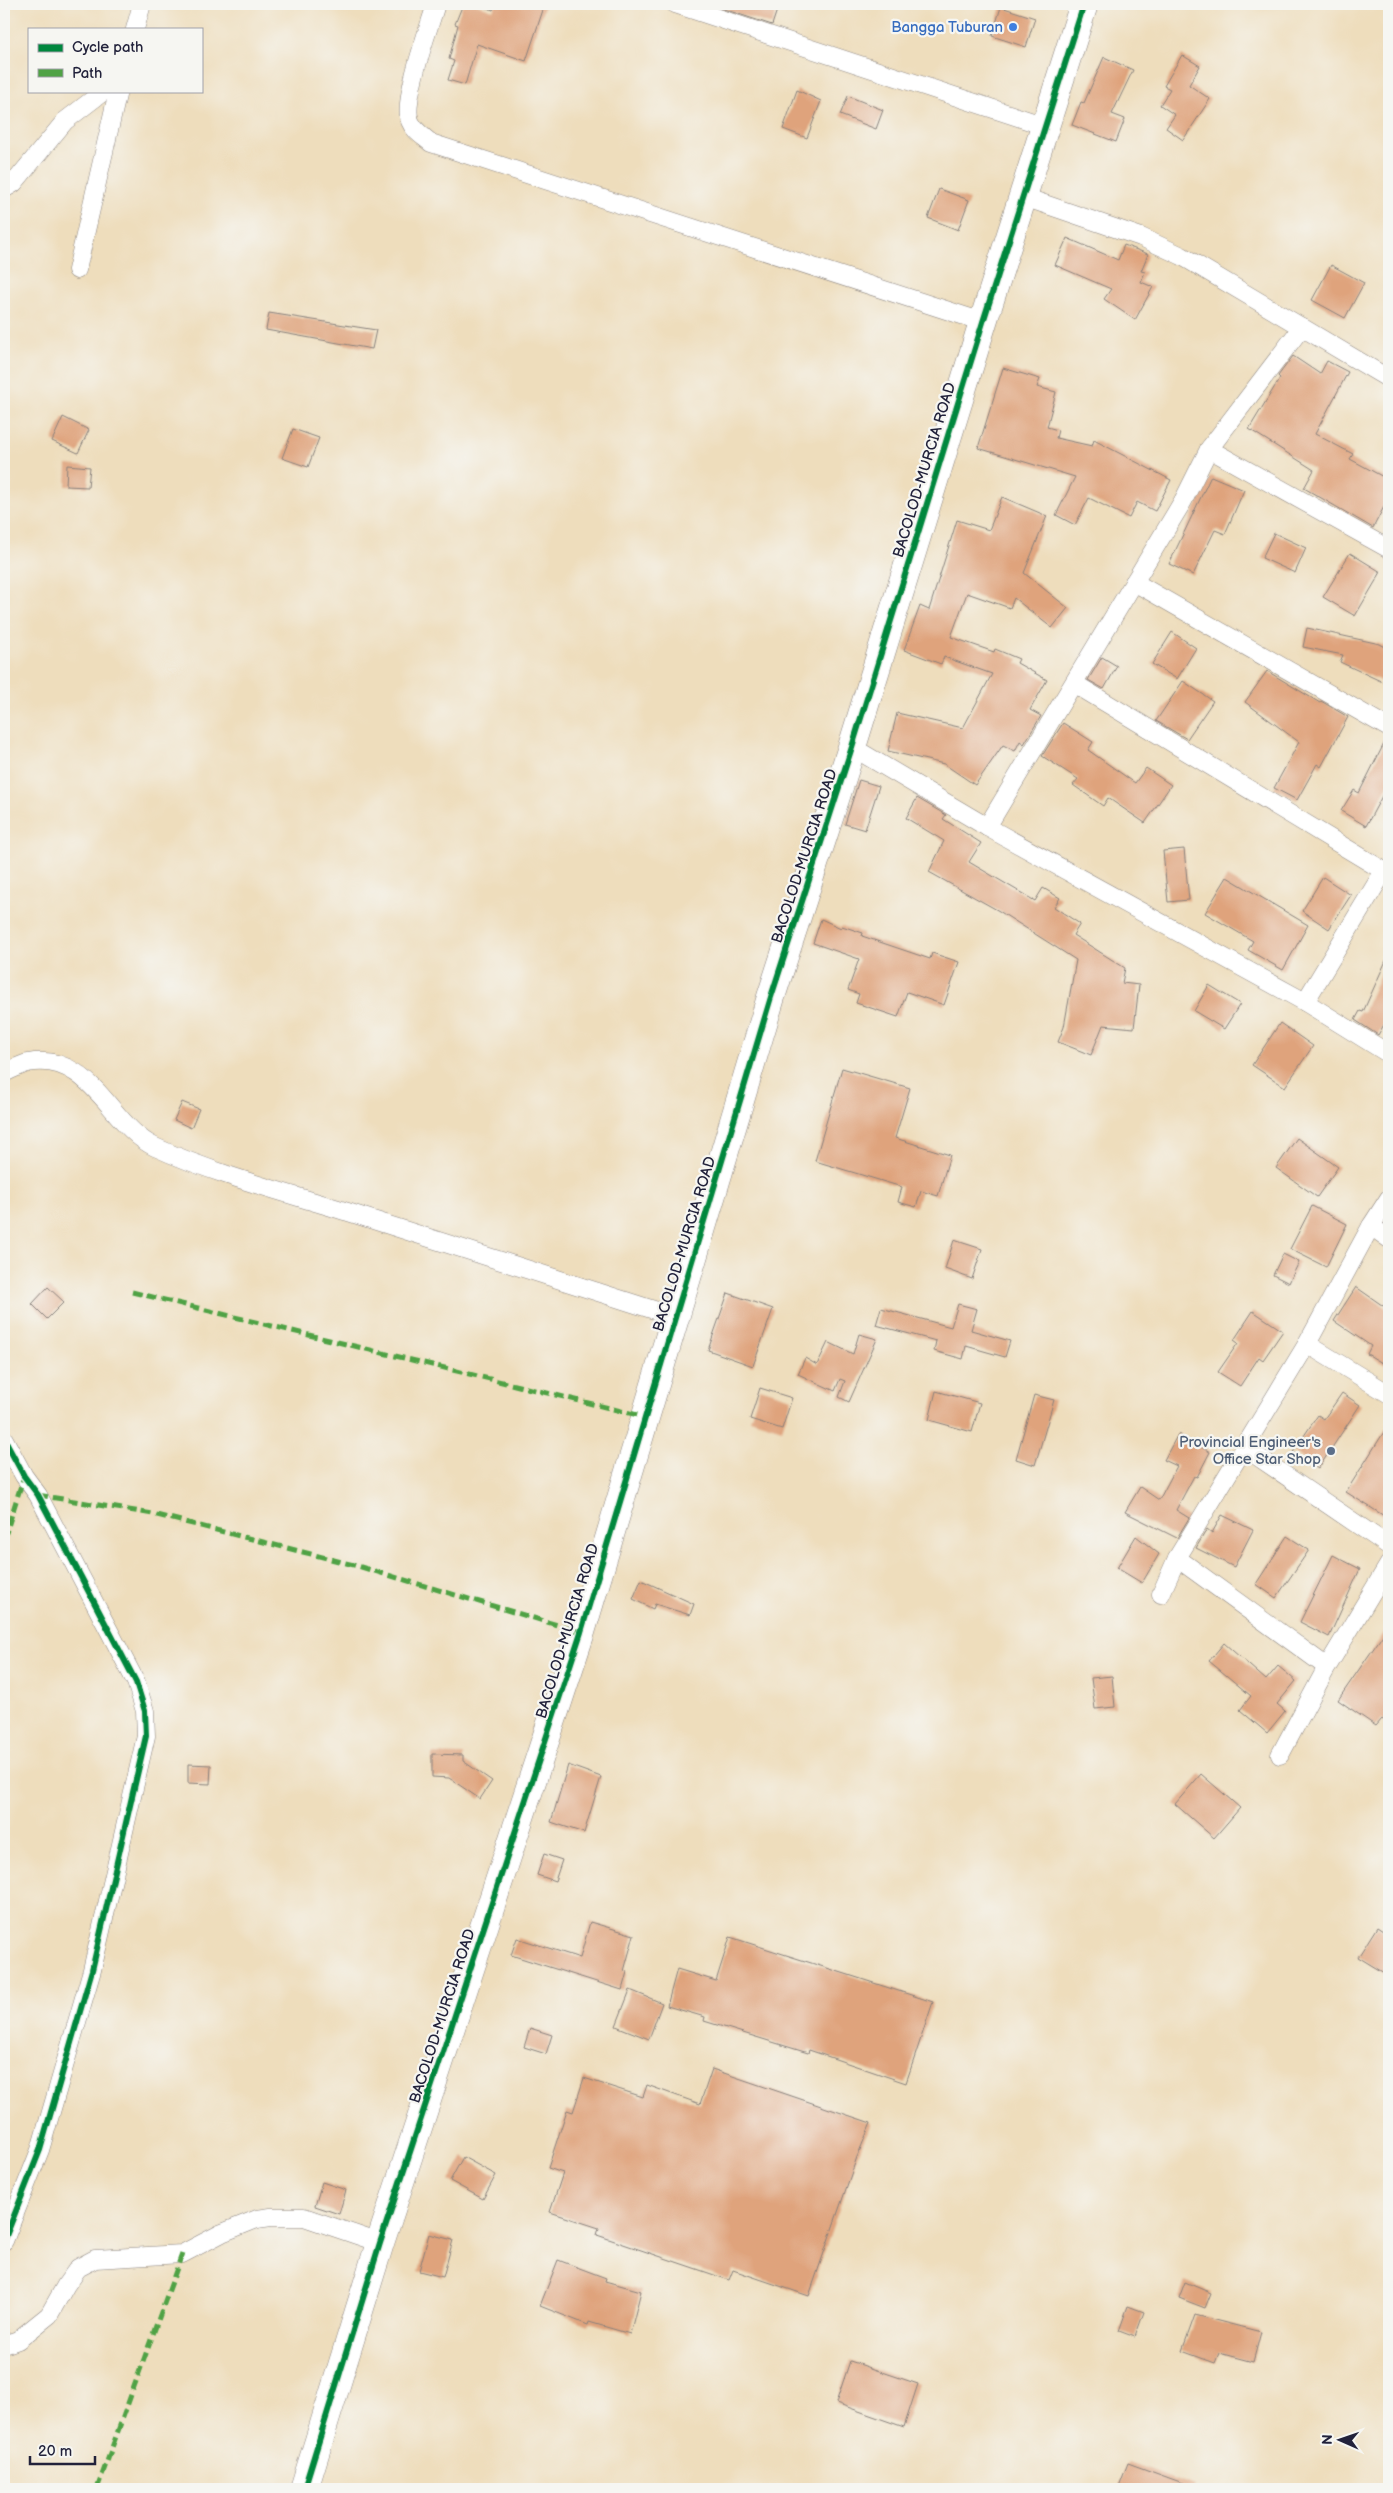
<svg xmlns="http://www.w3.org/2000/svg" width="1393" height="2493" font-family="'Balsamiq Sans',sans-serif">
<style>
.building{fill:#dfa37b}
.lines{fill:none;stroke-linecap:round;stroke-linejoin:round}
.minor-casing{stroke:#88807c;stroke-width:19}
.primary-casing{stroke:#88807c;stroke-width:29}
.minor{stroke:#fff;stroke-width:18}
.primary{stroke:#fff;stroke-width:28}
.quiet{stroke:#50a245;stroke-width:5;stroke-dasharray:10 5;stroke-linecap:butt}
.cycleway-casing{stroke:#f6f6f2;stroke-width:9}
.cycleway{stroke:#00873e;stroke-width:6}
.shop-dot{fill:#3f7fe0;stroke:#f6f6f2;stroke-width:2}
.service-dot{fill:#5c6f8a;stroke:#f6f6f2;stroke-width:2}
.labels{text-anchor:middle;stroke-width:4.5;stroke-linejoin:round;paint-order:stroke}
.shop-label{font-size:15px;fill:#366cbe;stroke:#f6f6f2;text-anchor:end}
.street-label{font-size:15px;fill:#22223b;stroke:#f6f6f2}
.service-label{font-size:15px;fill:#4e5e75;stroke:#f6f6f2;text-anchor:end}
</style>
<rect width="100%" height="100%" fill="#f6f6f2"/>
<filter id="ink" filterUnits="userSpaceOnUse"><feTurbulence type="fractalNoise" baseFrequency=".02" numOctaves="2"/><feDisplacementMap in="SourceGraphic" scale="10" xChannelSelector="R" yChannelSelector="G"/><feConvolveMatrix kernelMatrix="1 2 1 2 8 2 1 2 1" color-interpolation-filters="sRGB"/></filter>
<filter id="wash" filterUnits="userSpaceOnUse"><feTurbulence type="fractalNoise" baseFrequency=".0096" numOctaves="4" result="noise"/><feDisplacementMap in="SourceGraphic" scale="20" xChannelSelector="R" yChannelSelector="G"/><feGaussianBlur stdDeviation="1.12" result="paint"/><feColorMatrix in="noise" values="0 0 0 0 0 0 0 0 0 0 0 0 0 0 0 0 0 1.4 0 .05"/><feComposite in="paint" operator="in"/></filter>
<g filter="url(#wash)">
<rect width="100%" height="100%" fill="#eeddbc"/>
<g id="blocks">
<!-- building -->
<g class="building">
<polygon points="463,4 477,4 493,10 495,4 545,4 526,61 477,44 465,85 448,80 454,61 449,59 458,25 455,24"/>
<polygon points="708,4 779,4 772,25"/>
<polygon points="1001,7 1035,18 1026,47 992,36"/>
<polygon points="1182,55 1200,66 1189,85 1210,99 1183,140 1166,128 1175,115 1160,105 1170,89 1164,86"/>
<polygon points="1104,57 1133,70 1112,114 1125,119 1116,142 1072,125 1081,102 1084,103"/>
<polygon points="797,90 821,101 807,138 783,129"/>
<polygon points="848,96 883,110 876,129 840,115"/>
<polygon points="939,189 969,200 958,230 928,218"/>
<polygon points="1067,238 1118,260 1124,245 1148,254 1141,271 1145,272 1141,282 1153,287 1135,320 1104,299 1111,289 1055,265"/>
<polygon points="1331,265 1364,283 1345,318 1312,300"/>
<polygon points="269,313 376,330 372,349 266,330"/>
<polygon points="1293,356 1320,374 1327,361 1348,372 1315,434 1353,454 1350,459 1389,480 1389,497 1373,528 1304,488 1314,470 1249,429 1280,378 1278,376"/>
<polygon points="1003,368 1040,379 1037,387 1056,392 1047,427 1058,430 1056,438 1092,446 1094,440 1171,480 1155,511 1137,502 1129,518 1089,498 1075,525 1056,515 1075,477 978,448"/>
<polygon points="63,417 89,430 78,453 52,441"/>
<polygon points="293,429 319,438 308,467 282,458"/>
<polygon points="67,465 90,467 88,487 66,486"/>
<polygon points="1211,476 1244,490 1225,534 1215,530 1193,575 1169,564"/>
<polygon points="1002,497 1047,516 1024,573 1068,608 1052,628 1014,598 1010,608 967,593 951,637 994,652 995,649 1019,659 1017,663 1047,680 1030,710 1041,716 1024,744 1020,741 1015,751 1003,745 975,785 944,764 888,751 897,713 963,728 992,674 944,657 941,664 904,650 920,606 929,610 957,520 989,530"/>
<polygon points="1274,533 1306,548 1295,573 1262,558"/>
<polygon points="1350,553 1381,572 1355,616 1323,597"/>
<polygon points="1307,628 1380,644 1389,649 1389,685 1340,662 1343,655 1303,647"/>
<polygon points="1172,632 1196,648 1177,679 1152,664"/>
<polygon points="1102,657 1117,666 1104,689 1088,680"/>
<polygon points="1267,671 1320,703 1321,701 1348,717 1321,767 1317,764 1297,800 1274,788 1299,742 1245,702"/>
<polygon points="1183,681 1213,701 1187,739 1156,721"/>
<polygon points="1063,723 1093,742 1088,750 1135,783 1146,768 1171,785 1145,823 1108,798 1103,806 1073,785 1078,779 1042,756"/>
<polygon points="1387,738 1389,739 1389,783 1366,826 1341,811 1354,790 1359,793"/>
<polygon points="859,780 879,786 865,830 845,824"/>
<polygon points="917,798 946,815 943,819 981,843 969,862 1035,901 1043,888 1060,898 1054,907 1080,924 1073,935 1125,968 1122,983 1139,985 1134,1028 1103,1025 1091,1055 1058,1042 1064,1027 1076,960 999,911 929,872 944,841 906,818"/>
<polygon points="1184,849 1189,900 1168,902 1163,851"/>
<polygon points="1227,877 1308,925 1283,970 1248,950 1253,941 1205,913"/>
<polygon points="1323,877 1351,895 1329,929 1302,911"/>
<polygon points="821,919 841,928 842,926 863,933 862,936 930,959 932,953 959,962 944,1005 907,992 898,1017 856,1003 859,994 848,990 859,959 813,943"/>
<polygon points="1389,954 1389,1016 1378,1035 1355,1020 1360,1011 1363,1012"/>
<polygon points="1209,985 1240,1004 1224,1029 1194,1011"/>
<polygon points="1280,1023 1313,1046 1285,1087 1252,1065"/>
<polygon points="842,1068 910,1088 895,1138 950,1155 938,1196 921,1191 916,1207 898,1202 902,1187 815,1161"/>
<polygon points="182,1102 199,1109 191,1128 174,1120"/>
<polygon points="1297,1138 1338,1167 1317,1197 1276,1168"/>
<polygon points="1312,1206 1347,1224 1326,1267 1290,1249"/>
<polygon points="954,1240 982,1249 972,1279 945,1269"/>
<polygon points="1283,1254 1299,1262 1289,1283 1273,1275"/>
<polygon points="48,1287 64,1302 47,1319 32,1304"/>
<polygon points="1356,1287 1389,1310 1389,1367 1367,1354 1371,1346 1334,1321"/>
<polygon points="728,1293 773,1309 753,1366 708,1350"/>
<polygon points="958,1304 977,1309 971,1330 1010,1341 1005,1357 966,1346 963,1359 934,1351 936,1341 876,1325 881,1308 951,1327"/>
<polygon points="1253,1311 1283,1331 1263,1360 1259,1357 1240,1386 1218,1372 1238,1343 1234,1340"/>
<polygon points="859,1334 877,1339 849,1402 839,1397 845,1381 840,1379 835,1391 798,1374 805,1358 817,1365 828,1342 853,1354"/>
<polygon points="760,1388 792,1398 782,1429 750,1419"/>
<polygon points="936,1391 980,1403 972,1432 929,1420"/>
<polygon points="1342,1393 1360,1405 1318,1469 1293,1452 1318,1415 1324,1419"/>
<polygon points="1034,1395 1054,1400 1035,1465 1016,1459"/>
<polygon points="1389,1424 1389,1519 1346,1492"/>
<polygon points="1178,1434 1210,1452 1197,1477 1194,1476 1176,1510 1189,1518 1177,1538 1125,1512 1140,1487 1159,1500 1177,1466 1164,1460"/>
<polygon points="1222,1515 1253,1530 1234,1567 1196,1548 1207,1529 1212,1533"/>
<polygon points="1136,1536 1159,1554 1142,1583 1117,1568"/>
<polygon points="1287,1536 1309,1550 1276,1598 1256,1584"/>
<polygon points="1333,1555 1360,1569 1329,1637 1300,1622"/>
<polygon points="641,1580 694,1604 690,1615 655,1604 653,1609 633,1599"/>
<polygon points="1389,1626 1389,1724 1382,1719 1376,1726 1338,1700"/>
<polygon points="1224,1643 1266,1680 1278,1666 1296,1681 1277,1704 1285,1711 1267,1733 1240,1710 1251,1696 1209,1661"/>
<polygon points="1112,1676 1115,1707 1095,1709 1091,1678"/>
<polygon points="432,1754 463,1755 463,1761 492,1781 480,1799 449,1778 432,1777"/>
<polygon points="188,1764 211,1765 210,1784 188,1783"/>
<polygon points="568,1765 601,1777 584,1833 551,1822"/>
<polygon points="1201,1774 1240,1808 1214,1838 1175,1804"/>
<polygon points="544,1854 562,1860 555,1881 537,1875"/>
<polygon points="590,1922 634,1935 624,1971 627,1972 622,1990 511,1955 517,1938 580,1958"/>
<polygon points="1377,1927 1389,1935 1389,1976 1358,1957"/>
<polygon points="730,1937 933,2002 906,2083 809,2050 808,2053 704,2021 705,2017 667,2006 677,1969 716,1981"/>
<polygon points="630,1990 662,2003 649,2039 616,2026"/>
<polygon points="530,2028 552,2035 546,2054 524,2047"/>
<polygon points="712,2069 871,2123 857,2157 809,2296 733,2270 729,2280 597,2235 599,2228 550,2212 563,2173 548,2168 567,2110 573,2112 584,2078 643,2097 647,2085 700,2104"/>
<polygon points="463,2157 496,2175 483,2199 450,2181"/>
<polygon points="322,2182 346,2190 339,2214 315,2206"/>
<polygon points="429,2234 453,2240 443,2277 419,2271"/>
<polygon points="558,2260 606,2278 605,2281 641,2291 630,2334 589,2322 588,2325 540,2306"/>
<polygon points="1185,2282 1211,2293 1205,2308 1179,2298"/>
<polygon points="1128,2306 1144,2312 1135,2337 1119,2331"/>
<polygon points="1195,2315 1261,2332 1253,2362 1219,2353 1215,2363 1182,2351"/>
<polygon points="850,2361 918,2384 904,2427 836,2403"/>
<polygon points="1128,2463 1194,2487 1193,2489 1118,2489"/>
</g>
</g>
</g>
<g filter="url(#ink)">
<use href="#blocks" fill-opacity="0" stroke="#88807c" stroke-width="1"/>
<g class="lines">
<defs>
<g id="minor">
<path d="M436,4C429,28 402,100 410,121C414,131 423,136 431,143L983,322"/>
<polyline points="675,4 1045,126"/>
<polyline points="135,29 142,4"/>
<polyline points="4,189 14,183 65,121 104,91"/>
<polyline points="1024,197 1141,237 1182,256 1389,379"/>
<polyline points="77,270 118,91"/>
<polyline points="1209,449 1389,549"/>
<polyline points="1134,582 1389,728"/>
<polyline points="1075,684 1389,874"/>
<polyline points="852,747 987,827 1305,1002 1389,1054"/>
<polyline points="987,827 1183,501 1209,449 1302,327"/>
<polyline points="1305,1002 1384,871"/>
<path d="M4,1073C11,1070 20,1065 28,1063C91,1051 110,1126 155,1147C217,1175 284,1192 348,1212C458,1247 567,1282 676,1317"/>
<polyline points="1371,1226 1389,1239"/>
<polyline points="1307,1344 1389,1394"/>
<polyline points="4,1439 24,1476 38,1495 136,1682 145,1711 146,1736 92,1970 40,2150 4,2241"/>
<polyline points="1245,1448 1389,1546"/>
<polyline points="1177,1558 1327,1667"/>
<polyline points="1161,1594 1177,1558 1307,1344 1371,1226 1389,1198"/>
<polyline points="1280,1755 1327,1667 1389,1564"/>
<polyline points="4,2345 18,2340 49,2315 66,2285 78,2268 95,2259 182,2254 222,2233 257,2219 271,2217 304,2217 380,2243"/>
</g>
<polyline id="primary" points="304,2489 380,2243 581,1632 771,997 852,747 983,322 1084,4"/>
</defs>
<!-- minor casing -->
<use href="#minor" class="minor-casing"/>
<!-- primary casing -->
<use href="#primary" class="primary-casing"/>
<!-- minor -->
<use href="#minor" class="minor"/>
<!-- primary -->
<use href="#primary" class="primary"/>
<!-- quiet -->
<g class="quiet">
<polyline points="132,1292 646,1417"/>
<polyline points="38,1495 153,1514 354,1565 581,1632"/>
<polyline points="4,1539 24,1476"/>
<polyline points="97,2489 182,2254"/>
</g>
<defs>
<g id="cycleway">
<polyline points="4,1439 24,1476 38,1495 136,1682 145,1711 146,1736 92,1970 40,2150 4,2241"/>
<polyline points="304,2489 380,2243 581,1632 771,997 852,747 983,322 1084,4"/>
</g>
</defs>
<!-- cycleway casing -->
<use href="#cycleway" class="cycleway-casing"/>
<!-- cycleway -->
<use href="#cycleway" class="cycleway"/>
</g>
</g>
<!-- markers -->
<circle class="shop-dot" cx="1013" cy="27" r="5"/>
<circle class="service-dot" cx="1331" cy="1451" r="5"/>
<g class="labels">
<!-- shop labels -->
<g class="shop-label">
<text x="1003" y="32">Bangga Tuburan</text>
</g>
<!-- street labels -->
<g class="street-label">
<text transform="translate(924 470) rotate(-73)" y="5">BACOLOD-MURCIA ROAD</text>
<text transform="translate(804 856) rotate(-72)" y="5">BACOLOD-MURCIA ROAD</text>
<text transform="translate(684 1244) rotate(-73)" y="5">BACOLOD-MURCIA ROAD</text>
<text transform="translate(567 1631) rotate(-73)" y="5">BACOLOD-MURCIA ROAD</text>
<text transform="translate(442 2016) rotate(-72)" y="5">BACOLOD-MURCIA ROAD</text>
</g>
<!-- service labels -->
<g class="service-label">
<text x="1321" y="1447">Provincial Engineer's<tspan x="1321" dy="17">Office Star Shop</tspan></text>
</g>
</g>
<!-- margin -->
<rect width="1393" height="2493" fill="none" stroke="#f6f6f2" stroke-width="20"/>
<!-- legend -->
<rect x="28" y="28" width="175" height="65" fill="#f6f6f2" stroke="#a1a1a9"/>
<rect x="38" y="44" width="25" height="8" fill="#00873e" stroke="#a1a1a9"/>
<text x="72" y="52" font-size="15" fill="#22223b">Cycle path</text>
<rect x="38" y="69" width="25" height="8" fill="#50a245" stroke="#a1a1a9"/>
<text x="72" y="78" font-size="15" fill="#22223b">Path</text>
<!-- north arrow -->
<g transform="translate(1340 2440) rotate(272)" stroke="#f6f6f2" stroke-width="4" paint-order="stroke">
<path d="M0-4L9 19L0 12L-9 19Z" fill="#22223b"/>
<text y="-8" font-size="14" font-weight="bold" text-anchor="middle" fill="#22223b">N</text>
</g>
<!-- scale -->
<path d="M30 2456v8h65v-8" fill="none" stroke="#22223b" stroke-width="2.5"/>
<text x="38" y="2456" font-size="15" fill="#22223b" stroke="#f6f6f2" stroke-width="4" paint-order="stroke">20 m</text>
</svg>
